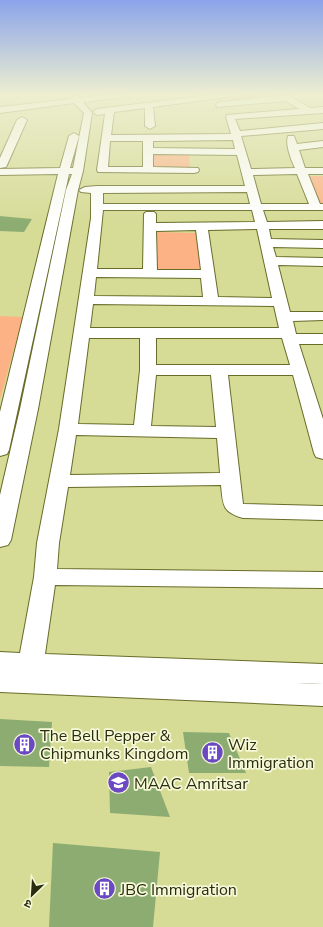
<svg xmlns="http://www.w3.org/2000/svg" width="323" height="927" font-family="'Nunito Sans','Noto Sans Devanagari',sans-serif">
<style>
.green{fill:#fcb285}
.building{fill:#8cac71}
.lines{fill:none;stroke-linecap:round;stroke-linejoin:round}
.minor-casing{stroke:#686c28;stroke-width:2}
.minor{fill:#fff;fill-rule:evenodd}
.labels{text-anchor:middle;stroke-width:3.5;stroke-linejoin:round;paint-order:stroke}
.near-poi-label{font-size:16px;fill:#2a2c10;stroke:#f6f9d7;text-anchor:start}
</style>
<rect width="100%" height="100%" fill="#d6db96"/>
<!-- green -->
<g class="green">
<polygon points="241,95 260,95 269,100 223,103 213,99"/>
<polygon points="152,154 189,154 190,170 151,169"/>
<polygon points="309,176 323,176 323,206 320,206"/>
<polygon points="156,232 198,233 201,274 156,273"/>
<polygon points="0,316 23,317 0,399"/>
</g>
<!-- building -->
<g class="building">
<polygon points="0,216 32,219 24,232 0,231"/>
<polygon points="0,719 52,722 49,767 0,766"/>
<polygon points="183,732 229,733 246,773 189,773"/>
<polygon points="151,767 170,817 110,813 109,772"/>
<polygon points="53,843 160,852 153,927 49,927"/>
</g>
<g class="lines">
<defs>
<g id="minor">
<polygon points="106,95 127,95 123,97 83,102 92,113 83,171 78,190 38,409 11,540 8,545 0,547 0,495 20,409 66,190 72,174 69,174 9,450 7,454 0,456 0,412 58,174 0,175 0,169 60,168 69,136 74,133 79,136 70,168 73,168 84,113 74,103 0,113 0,107 71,99 75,96 79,98"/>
<path d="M211,95H231L227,97L153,107L155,126L150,129L145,126V108L114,112L111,135L231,134L226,117L227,115L299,109L286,101L217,107L216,105L217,103L220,102L288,95L310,108L323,107V113L235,119L240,131L323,123V129L241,136L251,169L295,168C291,160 285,144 288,136H294L297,144L323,141V147L299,150L305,168H323V174H308L320,204H323V210H263L267,222L323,221V229H269L271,239L323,240V248L273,247L276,257L323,258V266L278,265L290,312H323V320L293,321L296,334H323V344H299L323,419V459L316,457L314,453L293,375H228L243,504L323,506V520L243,518C222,512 223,505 221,485L68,487L59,543L57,569L323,572V588L55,585L45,654L323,664V684L271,682L323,684V706L0,692V652L20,653L34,577L37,543L59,429L91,218V193L81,192L79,190L85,187L97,186H245L237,155L153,154V167L198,168L199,170L198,172L194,173L98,172L97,170L105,114L97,115L93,112L97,109ZM233,140L235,149L153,148V141ZM110,141H143V167H108ZM297,174L309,204H261L253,175ZM247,192L250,204H103V193ZM103,210H252L255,222L156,223V214L154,212H146L144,214L143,269H97ZM257,229L272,298L218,297L208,230ZM196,230L201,270H157L156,231ZM96,277L201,278L203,297L94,296ZM93,304L274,306L279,328H90ZM89,338H140V370L134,425L78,424ZM156,338H282L290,365H156ZM156,375H211L216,427L151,426ZM76,435L217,438L220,473L70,475Z"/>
<polygon points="22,117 27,120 7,165 6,167 0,168 0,158 17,120"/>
</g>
</defs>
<!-- minor casing -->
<use href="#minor" class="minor-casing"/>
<!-- minor -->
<use href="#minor" class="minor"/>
</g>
<!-- sky -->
<linearGradient id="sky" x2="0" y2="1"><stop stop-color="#8ba4ea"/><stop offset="0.42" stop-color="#edefd0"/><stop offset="1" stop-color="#edefd0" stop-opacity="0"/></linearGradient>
<rect width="323" height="224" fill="url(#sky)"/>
<!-- icons -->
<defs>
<symbol id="building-disc" viewBox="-11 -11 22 22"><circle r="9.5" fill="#6b49c2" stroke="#f6f9d7"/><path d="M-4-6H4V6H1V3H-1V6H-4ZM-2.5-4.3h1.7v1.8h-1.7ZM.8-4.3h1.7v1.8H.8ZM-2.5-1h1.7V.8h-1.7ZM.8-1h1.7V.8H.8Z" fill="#fff"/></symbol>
<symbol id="university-disc" viewBox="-11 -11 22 22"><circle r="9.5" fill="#6b49c2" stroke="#f6f9d7"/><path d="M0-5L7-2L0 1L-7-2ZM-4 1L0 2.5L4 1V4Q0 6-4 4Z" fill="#fff"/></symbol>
</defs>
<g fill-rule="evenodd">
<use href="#building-disc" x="12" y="732" width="25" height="25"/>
<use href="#building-disc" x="200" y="740" width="25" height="25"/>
<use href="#university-disc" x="106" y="770" width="25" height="25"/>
<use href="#building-disc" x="92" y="876" width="25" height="25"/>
</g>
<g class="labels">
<!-- near-poi labels -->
<g class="near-poi-label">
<text x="40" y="741">The Bell Pepper &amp;<tspan x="40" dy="18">Chipmunks Kingdom</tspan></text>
<text x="228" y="750">Wiz<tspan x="228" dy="18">Immigration</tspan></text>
<text x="134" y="789">MAAC Amritsar</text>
<text x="120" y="895">JBC Immigration</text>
</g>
</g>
<!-- north arrow -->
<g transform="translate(32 895) rotate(205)" stroke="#f6f9d7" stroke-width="3" paint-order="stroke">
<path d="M0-3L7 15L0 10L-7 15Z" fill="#2a2c10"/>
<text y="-6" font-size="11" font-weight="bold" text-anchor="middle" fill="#2a2c10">उ</text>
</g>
</svg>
